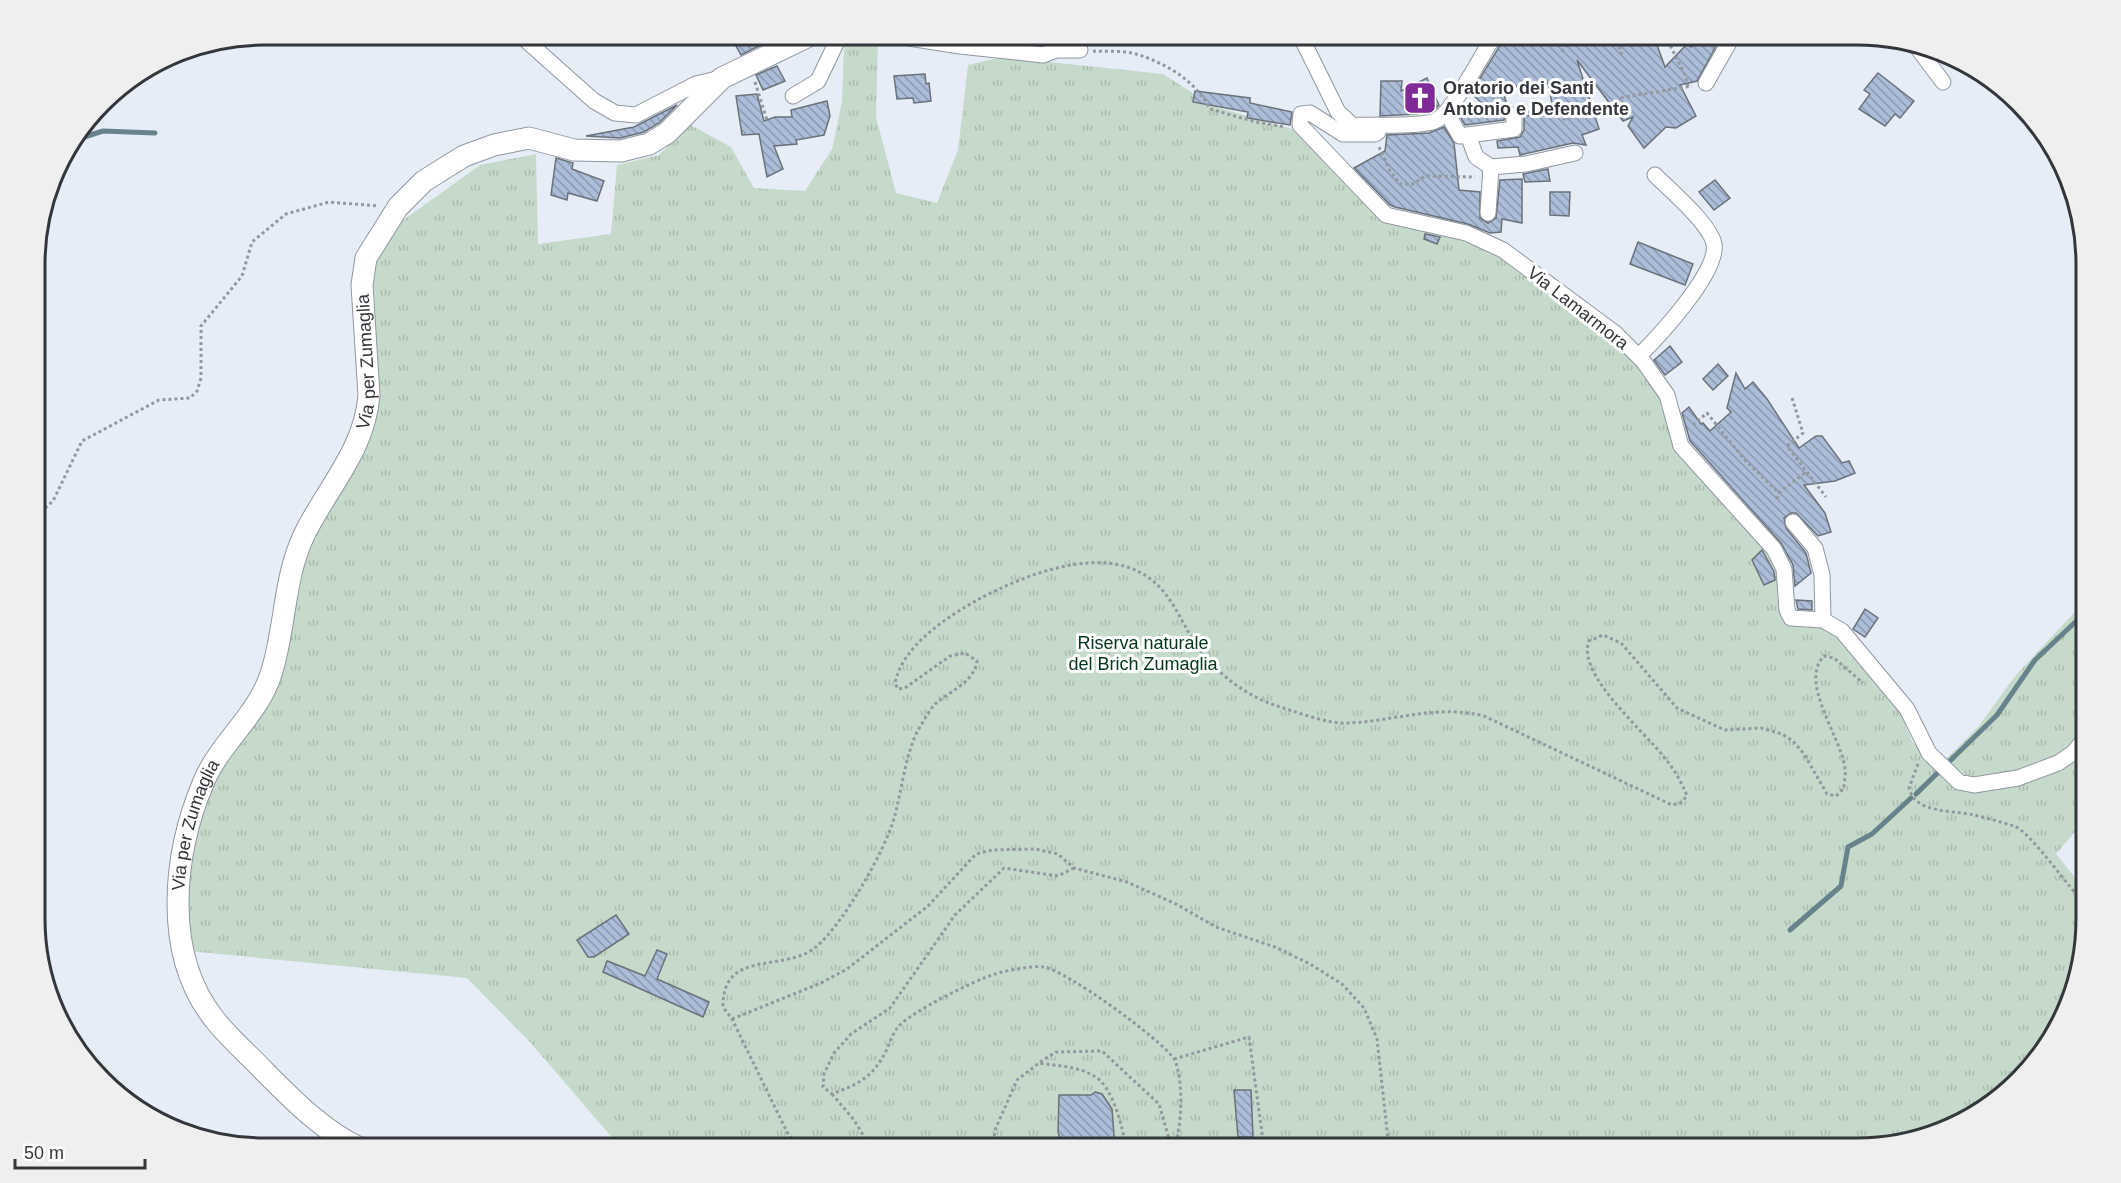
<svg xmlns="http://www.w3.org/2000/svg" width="2121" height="1183" font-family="Arial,sans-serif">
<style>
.park{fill:url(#park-tufts)}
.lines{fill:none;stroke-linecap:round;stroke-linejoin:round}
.stream{stroke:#67828a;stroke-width:5}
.building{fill:url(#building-back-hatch);stroke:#6a717a;stroke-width:1.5}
.street-casing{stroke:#9097a0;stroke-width:17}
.secondary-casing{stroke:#9097a0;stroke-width:23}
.path{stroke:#93989f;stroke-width:3;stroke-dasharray:3 3;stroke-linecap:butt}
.street{stroke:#fff;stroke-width:15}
.secondary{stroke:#fff;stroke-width:21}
.labels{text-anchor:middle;stroke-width:6;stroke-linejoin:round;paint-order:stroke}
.poi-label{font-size:18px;font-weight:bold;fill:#33363a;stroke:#fff;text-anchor:start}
.street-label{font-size:18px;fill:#33363a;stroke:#fff}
.park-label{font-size:18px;fill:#00361b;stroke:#fff}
.rim{fill:none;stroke:#33363a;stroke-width:3}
</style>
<defs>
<pattern id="park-tufts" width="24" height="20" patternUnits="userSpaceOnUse" patternTransform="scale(1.5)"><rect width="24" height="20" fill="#c5dacb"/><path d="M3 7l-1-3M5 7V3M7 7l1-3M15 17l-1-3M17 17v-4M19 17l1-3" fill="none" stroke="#aabcaf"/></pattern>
<pattern id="building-back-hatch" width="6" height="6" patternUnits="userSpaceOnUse" patternTransform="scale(1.5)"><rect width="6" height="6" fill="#abbdd8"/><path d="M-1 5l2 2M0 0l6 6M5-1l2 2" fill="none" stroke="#8c9ab0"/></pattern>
</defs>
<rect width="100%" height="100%" fill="#e6edf7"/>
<!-- park -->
<polygon class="park" points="878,42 876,117 896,193 937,203 958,150 968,65 1002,57 1163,74 1213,106 1299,131 1379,217 1446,235 1501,255 1636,362 1660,398 1667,415 1769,553 1779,572 1779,605 1787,624 1820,627 1835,634 1899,710 1912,741 1935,770 1978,727 2016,675 2086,600 2086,819 2056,854 2086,891 2086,934 2056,1034 1984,1110 1931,1136 1872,1148 621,1148 530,1042 467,978 188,951 187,859 209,785 279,680 298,564 374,417 370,310 374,267 398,224 480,165 536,154 538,244 611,234 617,165 659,155 689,124 731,147 754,188 805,191 832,149 842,102 844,46"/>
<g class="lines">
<!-- stream -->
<g class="stream">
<polyline points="75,140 103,131 155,133"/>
<polyline points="1916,794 1997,715 2035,660 2086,612"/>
<polyline points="1790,930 1841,886 1848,847 1872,834 1911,798"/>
</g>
</g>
<!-- building -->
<g class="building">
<polygon points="756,34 761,45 741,55 735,44"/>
<polygon points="1006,34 1050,34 1049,42 1042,45 1006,41"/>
<polygon points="1507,34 1653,34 1665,67 1687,44 1691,47 1701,36 1705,39 1710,34 1717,34 1715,48 1697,81 1680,85 1696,116 1676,128 1666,127 1644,148 1628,126 1633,117 1623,121 1577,60 1599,129 1582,135 1586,145 1573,143 1520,155 1518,147 1498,148 1497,141 1520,137 1524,130 1524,116 1554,114 1548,83 1502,88 1508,108 1504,120 1465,125 1458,113 1485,106 1471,93"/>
<polygon points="777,66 785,81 763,90 756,75"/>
<polygon points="1878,73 1914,101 1900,118 1895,114 1885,126 1859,109 1870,94 1864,90"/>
<polygon points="925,74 926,84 929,83 931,101 914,103 913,98 897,99 894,76"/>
<polygon points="1427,78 1439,105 1436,108 1417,114 1380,116 1381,81 1402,81 1401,91"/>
<polygon points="1195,91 1250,98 1250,103 1292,112 1290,125 1247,118 1248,112 1193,102"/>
<polygon points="757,94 764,121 775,117 792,117 791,110 827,101 830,116 824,135 796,140 797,144 774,146 783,169 767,177 759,134 742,135 736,96"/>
<polygon points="677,105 659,123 644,132 620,138 586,136 634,127"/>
<polygon points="1444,127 1454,143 1459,190 1480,192 1480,218 1488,223 1496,218 1500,180 1522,179 1522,223 1502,219 1501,232 1490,233 1468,224 1395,207 1390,205 1354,168 1385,151 1387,135 1429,133"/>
<polygon points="556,158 573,163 572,169 604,181 597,201 568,193 567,200 551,195"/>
<polygon points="1548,169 1550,181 1525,182 1523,174"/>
<polygon points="1715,180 1730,198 1714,210 1699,192"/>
<polygon points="1550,192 1570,192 1569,216 1550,215"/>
<polygon points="1425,234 1440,237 1437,244 1424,239"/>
<polygon points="1638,242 1693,264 1685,285 1630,264"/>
<polygon points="1670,346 1682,362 1665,375 1654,360"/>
<polygon points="1718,364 1728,376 1713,390 1703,379"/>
<polygon points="1736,373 1745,389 1753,382 1767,399 1799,448 1816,436 1822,436 1842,463 1849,461 1855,473 1835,481 1804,485 1825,513 1831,532 1818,536 1796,513 1791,513 1784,518 1786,528 1806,553 1811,573 1795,586 1793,565 1781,543 1690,441 1682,413 1689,407 1701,424 1703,423 1710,431 1731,412 1727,408"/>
<polygon points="1762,550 1774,572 1775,580 1764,585 1752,560"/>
<polygon points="1796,600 1812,601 1812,610 1798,609"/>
<polygon points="1865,609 1878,618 1865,637 1853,629"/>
<polygon points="616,915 629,934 594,957 588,957 577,940"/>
<polygon points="657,950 667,954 657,979 709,1002 703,1017 603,972 607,961 610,962 645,976"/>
<polygon points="1234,1090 1251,1090 1253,1137 1238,1137"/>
<polygon points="1095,1092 1102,1094 1112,1109 1115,1148 1063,1148 1058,1132 1059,1095 1091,1095"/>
</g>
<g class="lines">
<defs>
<g id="street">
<polyline points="520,35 594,101 615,113 636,115 696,84 721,78"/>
<polyline points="890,35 960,46 1043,55 1056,50 1080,50"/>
<path d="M1300,35L1338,112L1352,125C1370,125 1419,127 1435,121C1453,113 1482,53 1495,35"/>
<polyline points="1913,42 1943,82"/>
<polyline points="1706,83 1731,39"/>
<polyline points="793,96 818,81 840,35"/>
<polyline points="1447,113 1460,136 1514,129 1514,115"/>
<polyline points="1377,125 1378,132 1375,134 1343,134 1310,113 1301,114 1300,125 1386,215 1466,233 1503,250 1615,333 1643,361 1667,395 1681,446 1774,549 1784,569 1787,610 1791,618 1823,620 1842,631 1907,709 1929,753 1959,782 1974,785 2018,778 2058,763 2073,753 2086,737"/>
<polyline points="1468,135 1476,157 1491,167 1526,164 1575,153"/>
<polyline points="1488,213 1491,167"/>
<path d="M1639,356C1658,337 1719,272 1714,244C1710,224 1670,190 1655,175"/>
<polyline points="1793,522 1815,548 1822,575 1823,620"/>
</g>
<g id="secondary">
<path id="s1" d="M360,1148C324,1132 293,1100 265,1072C249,1055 229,1038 215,1020C162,954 173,854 204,781C220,743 258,715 271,674C286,628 283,578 305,533C328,487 365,449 369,395L362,285L366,258L398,207L424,181L464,156L494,145L529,138L574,150L621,151L649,144L667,133L722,78L811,35"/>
</g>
</defs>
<!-- street casing -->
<use href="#street" class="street-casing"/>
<!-- secondary casing -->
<use href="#secondary" class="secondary-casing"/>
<!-- path -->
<g class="path">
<polyline points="1615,35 1622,56"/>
<polyline points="1665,35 1685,75 1688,86"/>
<path d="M1093,51C1107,52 1123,50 1136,54C1166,63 1196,81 1210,109L1256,122L1285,127"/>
<polyline points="1562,52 1573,35"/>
<polyline points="755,82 767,120"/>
<polyline points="1528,112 1546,112 1564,119 1614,109 1619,98 1692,86"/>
<polyline points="1379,147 1390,171 1400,184 1413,184 1425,176 1475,177"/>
<polyline points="1792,398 1803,433 1787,446 1826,497"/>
<polyline points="1693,425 1707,413 1745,460 1779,493"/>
<polyline points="1777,499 1779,493 1806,472"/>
<polyline points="36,516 53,501 82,441 159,400 190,398 197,391 201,378 201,326 242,276 252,242 286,214 329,202 378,206"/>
<path d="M1918,764L1909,788C1915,814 1953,810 1974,815C1987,818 2001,822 2014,826C2030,831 2071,891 2086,905"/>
<path d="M1074,868L1058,876L1004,868L955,915L890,1008L851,1034L834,1053L824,1074L823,1087L832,1094C859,1084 873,1077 886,1051C890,1043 893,1032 899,1026C911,1012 975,980 995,974C1003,971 1036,965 1044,967C1067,971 1161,1039 1174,1059C1184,1076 1182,1131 1174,1148"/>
<polyline points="732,1019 821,983 847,969 928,906 976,854 992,850 1035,849 1058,854 1074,868 1127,882 1176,904 1216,927 1275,947 1310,964 1342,984 1364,1008 1377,1039 1389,1148"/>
<polyline points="1174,1059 1249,1037 1264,1148"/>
<polyline points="1040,1062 1056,1052 1102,1051 1159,1104 1170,1142 1169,1148"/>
<polyline points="832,1094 854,1120 871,1148"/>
<path d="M800,1148L787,1132L732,1019L723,1007C722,948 785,973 816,947C843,924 886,850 895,815C902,788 905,758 917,732C922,724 928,712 934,705C949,691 974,683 977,661L965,653L950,656L905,688L898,689L895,683C903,645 947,617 979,599C1030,572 1118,537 1163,591C1174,604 1181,619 1189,633C1208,666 1238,692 1274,705C1294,711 1329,725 1349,723C1395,721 1437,704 1484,716L1672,805L1680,803L1687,796C1681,781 1674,769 1664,757C1644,731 1576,674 1589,641L1603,635L1621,643L1677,708L1725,730L1761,728L1782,734L1793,741L1804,754L1827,794L1836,796L1844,788C1844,782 1846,775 1845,769C1842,738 1798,682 1824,656L1834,658L1863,683"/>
<path d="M993,1148L995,1130L1017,1080L1039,1063C1058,1066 1077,1066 1094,1076C1113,1086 1123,1129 1126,1148"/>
</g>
<!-- street -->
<use href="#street" class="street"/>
<!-- secondary -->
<use href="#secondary" class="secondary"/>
</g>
<!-- icons -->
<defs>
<symbol id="church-square" viewBox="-11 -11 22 22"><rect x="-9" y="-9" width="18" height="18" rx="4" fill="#802a98" stroke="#fff"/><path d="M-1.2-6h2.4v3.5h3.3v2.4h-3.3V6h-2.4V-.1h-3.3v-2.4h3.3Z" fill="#fff"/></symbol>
</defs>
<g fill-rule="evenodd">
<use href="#church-square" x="1401" y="79" width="38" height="38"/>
</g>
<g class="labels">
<!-- poi labels -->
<g class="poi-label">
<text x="1443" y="94">Oratorio dei Santi<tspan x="1443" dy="21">Antonio e Defendente</tspan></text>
</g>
<!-- street labels -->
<g class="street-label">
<text transform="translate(1578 308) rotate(38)" y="6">Via Lamarmora</text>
<text dy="6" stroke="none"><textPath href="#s1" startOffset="904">Via per Zumaglia</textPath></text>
<text dy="6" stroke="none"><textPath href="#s1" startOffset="400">Via per Zumaglia</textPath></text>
</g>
<!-- park labels -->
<g class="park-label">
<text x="1143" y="649">Riserva naturale<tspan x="1143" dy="21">del Brich Zumaglia</tspan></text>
</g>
</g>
<!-- crop -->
<path d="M0 0H2121V1183H0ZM264 45H1857A219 219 0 0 1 2076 264V919A219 219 0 0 1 1857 1138H264A219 219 0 0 1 45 919V264A219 219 0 0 1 264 45Z" fill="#efefef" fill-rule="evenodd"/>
<path class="rim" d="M264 45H1857A219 219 0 0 1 2076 264V919A219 219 0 0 1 1857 1138H264A219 219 0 0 1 45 919V264A219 219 0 0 1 264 45Z"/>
<!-- scale -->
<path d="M15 1159v9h130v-9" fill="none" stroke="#33363a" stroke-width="3"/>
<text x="24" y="1159" font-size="18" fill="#33363a" stroke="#ffffff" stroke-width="4.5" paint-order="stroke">50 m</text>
</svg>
